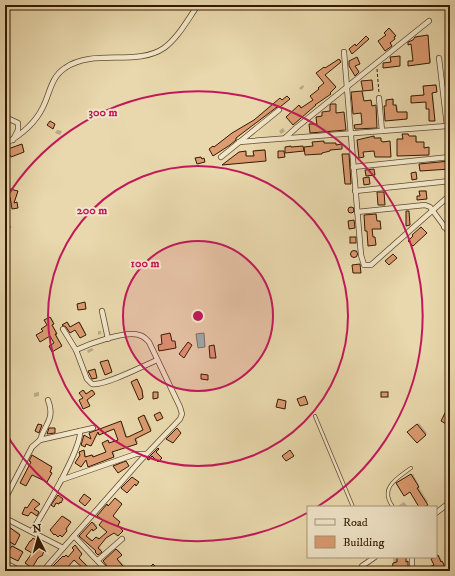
<svg xmlns="http://www.w3.org/2000/svg" width="455" height="576" font-family="'IM FELL DW Pica',serif">
<style>
.water{fill:#99b9b1;stroke:#71796b}
.shadow{fill:#0003}
.building{fill:#dc9b71;stroke:#341a01}
.lines{fill:none;stroke-linecap:round;stroke-linejoin:round}
.lane-casing{stroke:#614a2c;stroke-width:4}
.street-casing{stroke:#614a2c;stroke-width:6}
.path{stroke:#341a01;stroke-width:1;stroke-dasharray:3 2;stroke-linecap:butt}
.lane{stroke:#f1e6ca;stroke-width:2.5}
.street{stroke:#f1e6ca;stroke-width:4.5}
.ring{fill:none;stroke:#c2185b;stroke-width:2}
.centre{fill:#c2185b;stroke:#f1e6ca;stroke-width:2}
.ring-label{font-size:12px;text-anchor:middle;font-weight:bold;fill:#c2185b;stroke:#f1e6ca;stroke-width:4;stroke-linejoin:round;paint-order:stroke}
</style>
<rect width="100%" height="100%" fill="#e9d8ad"/>
<filter id="stains"><feTurbulence type="fractalNoise" baseFrequency=".005" numOctaves="4"/><feColorMatrix values="0 0 0 0 .2 0 0 0 0 .09 0 0 0 0 .02 0 0 0 .5 -.17"/></filter>
<radialGradient id="worn" r=".72"><stop offset=".6" stop-color="#630" stop-opacity="0"/><stop offset="1" stop-color="#630" stop-opacity=".3"/></radialGradient>
<!-- water -->
<polygon class="water" points="204,333 205,347 198,348 196,334"/>
<!-- shadow -->
<g class="shadow">
<polygon points="390,28 396,35 394,36 395,38 390,42 392,44 385,49 387,35 385,33"/>
<polygon points="428,35 431,62 409,61 414,60 415,40 416,38"/>
<polygon points="358,57 360,62 355,65 359,71 355,74 351,61"/>
<polygon points="340,59 341,61 325,74 336,86 330,91 330,93 314,104 316,104 293,124 287,117 300,105 303,108 314,100 325,83 317,73"/>
<polygon points="436,84 437,91 433,92 435,120 427,101 412,97 425,94 425,86"/>
<polygon points="303,85 304,87 301,90 299,88"/>
<polygon points="363,91 364,100 371,100 372,106 376,105 377,126 356,128 363,124 362,112 353,92"/>
<polygon points="388,99 394,99 394,105 397,104 398,112 407,111 408,117 407,118 385,106 387,105"/>
<polygon points="333,104 336,104 336,112 344,112 346,128 311,132 311,124 316,123 318,126 317,117 323,115 331,111"/>
<polygon points="283,128 285,131 281,134 279,131"/>
<polygon points="57,130 62,131 60,135 55,133"/>
<polygon points="409,133 409,136 416,136 417,142 424,142 424,147 429,147 429,154 398,139 404,138 404,134"/>
<polygon points="375,136 375,138 381,137 381,140 384,141 390,141 391,155 375,149 364,151 363,156 358,140"/>
<polygon points="265,149 265,160 225,163 241,152 246,151 247,156 255,155 255,150"/>
<polygon points="349,153 352,182 351,183 343,155"/>
<polygon points="450,160 450,168 420,164 422,163 440,162"/>
<polygon points="427,190 427,198 418,197 421,196 421,191"/>
<polygon points="349,207 354,207 354,211 349,212"/>
<polygon points="377,213 377,221 381,220 381,227 372,228 373,237 375,237 375,244 367,230 365,215"/>
<polygon points="357,250 358,255 352,256 352,251"/>
<polygon points="51,317 54,322 52,324 57,332 56,333 61,345 56,343 50,334 44,331 48,325 46,320"/>
<polygon points="68,322 71,327 80,322 86,333 80,337 75,329 64,325"/>
<polygon points="98,331 101,331 101,334 98,335"/>
<polygon points="171,333 172,341 175,341 176,346 159,345 163,344 162,335"/>
<polygon points="215,345 216,356 216,357 210,346"/>
<polygon points="92,348 94,350 88,353 87,350"/>
<polygon points="137,379 142,389 144,397 140,399 133,381"/>
<polygon points="84,390 88,394 93,390 95,392 87,398 89,405 80,393"/>
<polygon points="39,392 39,396 34,397 34,393"/>
<polygon points="145,415 152,429 136,437 138,442 137,443 113,451 115,455 114,456 89,465 86,459 82,455 82,451 85,450 86,457 93,454 94,456 107,452 104,442 109,440 110,443 119,440 115,428 98,431 122,422 127,436 130,437 144,429 140,417"/>
<polygon points="419,423 427,433 417,442 409,432"/>
<polygon points="33,455 52,466 50,471 52,472 48,480 32,474"/>
<polygon points="413,474 419,485 418,486 428,502 422,507 417,507 420,505 410,491 399,482"/>
<polygon points="116,498 122,503 112,515 120,521 117,524 123,530 118,535 114,531 106,538 98,546 102,550 98,554 98,551 80,536 94,522 97,526 94,530 92,528 86,535 94,541 98,537 100,539 108,532 104,520 98,516 108,505 109,506"/>
<polygon points="404,502 408,507 397,507 398,506"/>
<polygon points="64,516 71,521 67,528 68,529 62,535 51,530"/>
<polygon points="5,524 20,533 14,546 23,551 19,559 11,556 5,557"/>
<polygon points="35,538 37,540 36,541 45,548 43,554 33,552 31,541 33,541"/>
<polygon points="76,545 82,553 79,557 88,566 85,569 74,558 62,565 57,571 53,571 55,568 54,567 64,556 66,557 67,555 69,557 75,550 74,548"/>
<polygon points="118,549 122,554 117,558 128,569 127,571 111,571 111,568 104,561"/>
<polygon points="439,555 447,569 450,568 450,571 431,571 430,567 435,565 433,558"/>
<polygon points="393,557 406,557 406,562 408,561 409,571 393,571 392,566 394,566"/>
</g>
<!-- building -->
<g class="building">
<polygon points="389,28 396,36 394,37 395,39 390,43 392,46 385,51 378,41 386,35 384,33"/>
<polygon points="428,35 430,63 408,66 408,61 413,61 411,44 408,45 408,42 413,40 415,37"/>
<polygon points="366,36 369,39 352,54 349,49 355,44 356,46"/>
<polygon points="400,56 400,66 383,68 383,63 391,62 390,57"/>
<polygon points="357,57 360,64 355,66 359,72 355,76 349,66 349,61"/>
<polygon points="339,59 341,62 325,75 336,87 330,93 331,94 315,105 316,105 293,125 286,117 299,105 301,108 313,100 310,96 319,89 318,88 324,83 316,73 324,67 325,68"/>
<polygon points="372,80 373,90 363,91 361,81"/>
<polygon points="436,85 437,92 432,93 435,121 429,121 429,109 426,109 426,102 411,103 411,96 424,95 423,86"/>
<polygon points="362,91 364,101 371,100 372,106 376,105 377,128 355,129 354,125 362,124 361,113 353,114 351,92"/>
<polygon points="287,96 290,99 280,107 277,107 236,138 236,140 230,145 213,156 209,149 213,146 214,147 232,133 254,120 280,98 282,100"/>
<polygon points="393,99 393,105 396,105 397,112 407,112 407,119 385,121 384,106 386,106 386,100"/>
<polygon points="331,104 336,104 336,113 344,112 346,130 310,133 309,124 315,124 317,126 316,117 322,116 322,112 330,111 330,105"/>
<polygon points="50,121 55,124 53,129 47,125"/>
<polygon points="402,134 408,134 409,136 416,136 416,142 424,142 424,148 429,147 429,155 397,156 397,139 403,139"/>
<polygon points="374,136 374,138 381,138 381,141 383,142 390,141 391,157 375,157 374,151 363,152 364,157 359,158 357,140"/>
<polygon points="324,141 324,143 336,143 336,145 342,144 342,149 330,150 330,151 322,153 322,154 305,155 304,147 313,146 312,142"/>
<polygon points="22,144 24,152 11,157 10,155 5,157 5,150"/>
<polygon points="291,146 291,147 303,146 304,151 285,153 285,147"/>
<polygon points="265,150 266,161 222,165 239,152 246,151 246,156 254,156 253,151"/>
<polygon points="278,151 284,151 285,157 278,158"/>
<polygon points="342,154 349,154 351,184 345,184"/>
<polygon points="201,157 202,159 204,158 205,162 197,164 195,158"/>
<polygon points="450,161 450,169 420,171 419,164"/>
<polygon points="374,169 375,175 366,176 365,170"/>
<polygon points="416,172 417,179 412,180 411,173"/>
<polygon points="369,177 370,184 364,185 363,178"/>
<polygon points="10,189 18,191 14,203 17,202 18,208 12,209 10,197 7,196"/>
<polygon points="419,191 426,191 427,199 417,200 417,196 420,196"/>
<polygon points="377,192 384,192 385,205 378,205"/>
<circle cx="351" cy="210" r="3"/>
<polygon points="406,211 409,211 410,225 406,226"/>
<polygon points="376,214 377,221 380,221 381,229 372,229 373,237 375,237 376,245 368,246 367,231 365,231 364,215"/>
<polygon points="354,220 355,228 349,229 348,221"/>
<polygon points="9,221 10,228 5,229 5,222"/>
<polygon points="421,227 427,233 413,246 408,241 413,236 412,235"/>
<rect x="350" y="237" width="6" height="6"/>
<circle cx="354" cy="254" r="3.5"/>
<polygon points="393,254 397,258 389,265 385,261"/>
<polygon points="360,264 361,273 353,273 352,265"/>
<polygon points="85,302 86,309 78,310 77,304"/>
<polygon points="50,317 54,324 52,325 57,334 55,334 62,346 52,352 49,346 54,343 50,336 40,342 36,335 43,331 41,329 47,325 44,320"/>
<polygon points="67,322 70,327 79,322 86,335 80,338 75,330 70,333 66,327 62,325"/>
<polygon points="170,333 172,341 175,341 176,348 159,351 158,345 162,344 161,335"/>
<polygon points="188,342 192,345 184,358 179,354"/>
<polygon points="214,345 216,358 210,358 209,346"/>
<polygon points="108,360 112,372 105,375 100,362"/>
<polygon points="95,369 97,378 92,379 88,371"/>
<polygon points="201,374 208,375 208,380 201,379"/>
<polygon points="137,379 142,390 143,398 139,400 131,382"/>
<polygon points="83,390 86,394 92,390 95,394 87,400 90,406 83,409 79,400 83,398 79,393"/>
<polygon points="153,392 158,392 158,398 153,399"/>
<rect x="381" y="392" width="7" height="5"/>
<polygon points="305,396 308,404 300,406 297,399"/>
<polygon points="278,399 286,401 285,409 276,407"/>
<polygon points="446,411 450,413 450,426 441,421"/>
<polygon points="160,412 163,418 157,421 154,415"/>
<polygon points="144,415 151,431 135,439 137,444 112,452 114,457 88,467 86,460 81,467 75,463 80,455 79,452 84,450 85,457 92,455 93,457 106,452 102,443 108,440 109,443 118,440 114,429 99,435 98,432 91,446 86,444 85,447 81,445 84,435 91,439 89,433 121,421 126,437 128,437 143,430 138,418"/>
<polygon points="38,424 42,425 39,433 35,431"/>
<polygon points="417,424 426,435 417,443 407,432"/>
<polygon points="49,428 55,428 55,433 47,434"/>
<polygon points="177,428 181,433 173,443 166,439"/>
<polygon points="158,448 159,449 156,452 162,458 158,462 152,456 149,460 147,459"/>
<polygon points="290,450 294,456 286,461 282,456"/>
<polygon points="32,455 52,467 50,472 52,473 47,482 32,475 26,486 20,483 31,462 29,461"/>
<polygon points="126,461 129,466 118,473 113,466"/>
<polygon points="411,474 419,487 417,488 428,505 424,507 419,507 410,492 404,496 396,483"/>
<polygon points="132,477 139,482 136,486 135,484 127,493 121,488"/>
<polygon points="84,494 91,499 85,506 79,501"/>
<polygon points="58,495 63,499 61,503 60,502 59,504 56,503 54,507 51,505"/>
<polygon points="115,498 122,504 113,516 120,522 118,525 123,531 118,536 114,533 106,538 98,548 102,552 98,555 95,552 96,551 79,536 92,522 97,528 93,531 92,529 86,536 92,541 96,537 99,539 107,532 99,525 103,520 97,516 107,504 108,506"/>
<polygon points="33,499 40,504 34,509 39,512 37,516 31,512 28,516 22,514 25,507 27,508"/>
<polygon points="62,516 71,522 66,529 67,531 62,537 60,535 58,537 55,534 54,535 50,530"/>
<polygon points="5,524 20,535 15,545 5,539"/>
<polygon points="33,538 37,541 36,542 45,549 42,556 41,556 38,558 32,568 25,563 32,553 25,549 30,541 31,541"/>
<polygon points="75,545 82,554 79,558 88,567 85,570 74,560 66,569 62,567 58,571 51,571 54,568 52,567 63,556 64,557 66,555 68,557 74,550 72,548"/>
<polygon points="12,546 23,552 18,561 10,557 8,557 6,560 5,559 5,549 8,551"/>
<polygon points="116,549 122,555 117,559 127,571 111,571 103,561"/>
<polygon points="438,555 441,562 442,561 447,571 430,571 429,567 434,565 431,559"/>
<polygon points="397,557 406,557 406,562 408,561 408,571 392,571 393,563 397,562"/>
<polygon points="153,564 157,568 154,571 146,571"/>
</g>
<g class="lines">
<defs>
<g id="lane">
<polyline points="315,416 353,507"/>
<path d="M393,507C379,488 396,479 411,468"/>
</g>
<g id="street">
<polyline points="344,52 361,255 364,265 371,265 450,195"/>
<polyline points="379,98 382,131"/>
<polyline points="5,117 18,123 18,130 13,140"/>
<polyline points="285,138 297,127 429,21"/>
<polyline points="239,142 447,126 439,58"/>
<path d="M5,144C21,135 35,124 43,107C50,93 51,77 65,68C94,48 136,67 164,48C178,38 188,19 198,5"/>
<polyline points="221,157 279,110"/>
<polyline points="353,167 450,157"/>
<polyline points="355,191 450,181"/>
<polyline points="357,212 425,205 430,207 450,234"/>
<polyline points="444,227 450,222"/>
<polyline points="102,311 108,339"/>
<path d="M63,329L76,350L87,379L92,384C105,386 143,366 157,360"/>
<path d="M40,440C46,422 55,419 48,400"/>
<polyline points="61,480 136,454 146,454"/>
<polyline points="5,499 32,447 40,440 93,428"/>
<polyline points="436,513 450,502"/>
<polyline points="5,518 63,548"/>
<path d="M32,531C43,513 82,448 80,431"/>
<polyline points="74,536 107,571"/>
<polyline points="412,557 412,571"/>
<polyline points="98,560 122,539"/>
<polyline points="5,563 21,571"/>
<path d="M43,571L139,462L180,419L182,414L180,407L149,342C146,339 144,336 139,335C126,330 89,344 76,350"/>
<polyline points="361,571 362,566 375,557"/>
</g>
</defs>
<!-- lane casing -->
<use href="#lane" class="lane-casing"/>
<!-- street casing -->
<use href="#street" class="street-casing"/>
<!-- path -->
<polyline class="path" points="377,69 379,93"/>
<!-- lane -->
<use href="#lane" class="lane"/>
<!-- street -->
<use href="#street" class="street"/>
</g>
<!-- distance rings -->
<circle cx="198" cy="316" r="75" fill="#c2185b" fill-opacity=".12"/>
<g class="ring">
<circle cx="198" cy="316" r="75"/>
<circle cx="198" cy="316" r="150"/>
<path d="M307 513A225 225 0 0 1 5 432M5 200A225 225 0 1 1 317 507"/>
</g>
<circle cx="198" cy="316" r="6" class="centre"/>
<g class="ring-label">
<text x="103" y="116">300 m</text>
<text x="92" y="214">200 m</text>
<text x="145" y="267">100 m</text>
</g>
<!-- margin -->
<rect width="455" height="576" fill="none" stroke="#e9d8ad" stroke-width="20"/>
<rect x="6" y="6" width="443" height="564" fill="none" stroke="#341a01" stroke-width="2"/>
<rect x="10" y="10" width="435" height="556" fill="none" stroke="#341a01"/>
<!-- legend -->
<rect x="307" y="506" width="130" height="52" fill="#f1e6ca" stroke="#a5947a"/>
<rect x="315" y="519" width="20" height="6" fill="#f1e6ca" stroke="#a5947a"/>
<text x="343" y="526" font-size="12" fill="#341a01">Road</text>
<rect x="315" y="536" width="20" height="12" fill="#dc9b71" stroke="#a5947a"/>
<text x="343" y="546" font-size="12" fill="#341a01">Building</text>
<!-- north arrow -->
<g transform="translate(38 538) rotate(354)" stroke="#f1e6ca" stroke-width="3" paint-order="stroke">
<path d="M0-3L7 15L0 10L-7 15Z" fill="#341a01"/>
<text y="-6" font-size="11" font-weight="bold" text-anchor="middle" fill="#341a01">N</text>
</g>
<rect width="100%" height="100%" filter="url(#stains)"/>
<rect width="100%" height="100%" fill="url(#worn)"/>
</svg>
